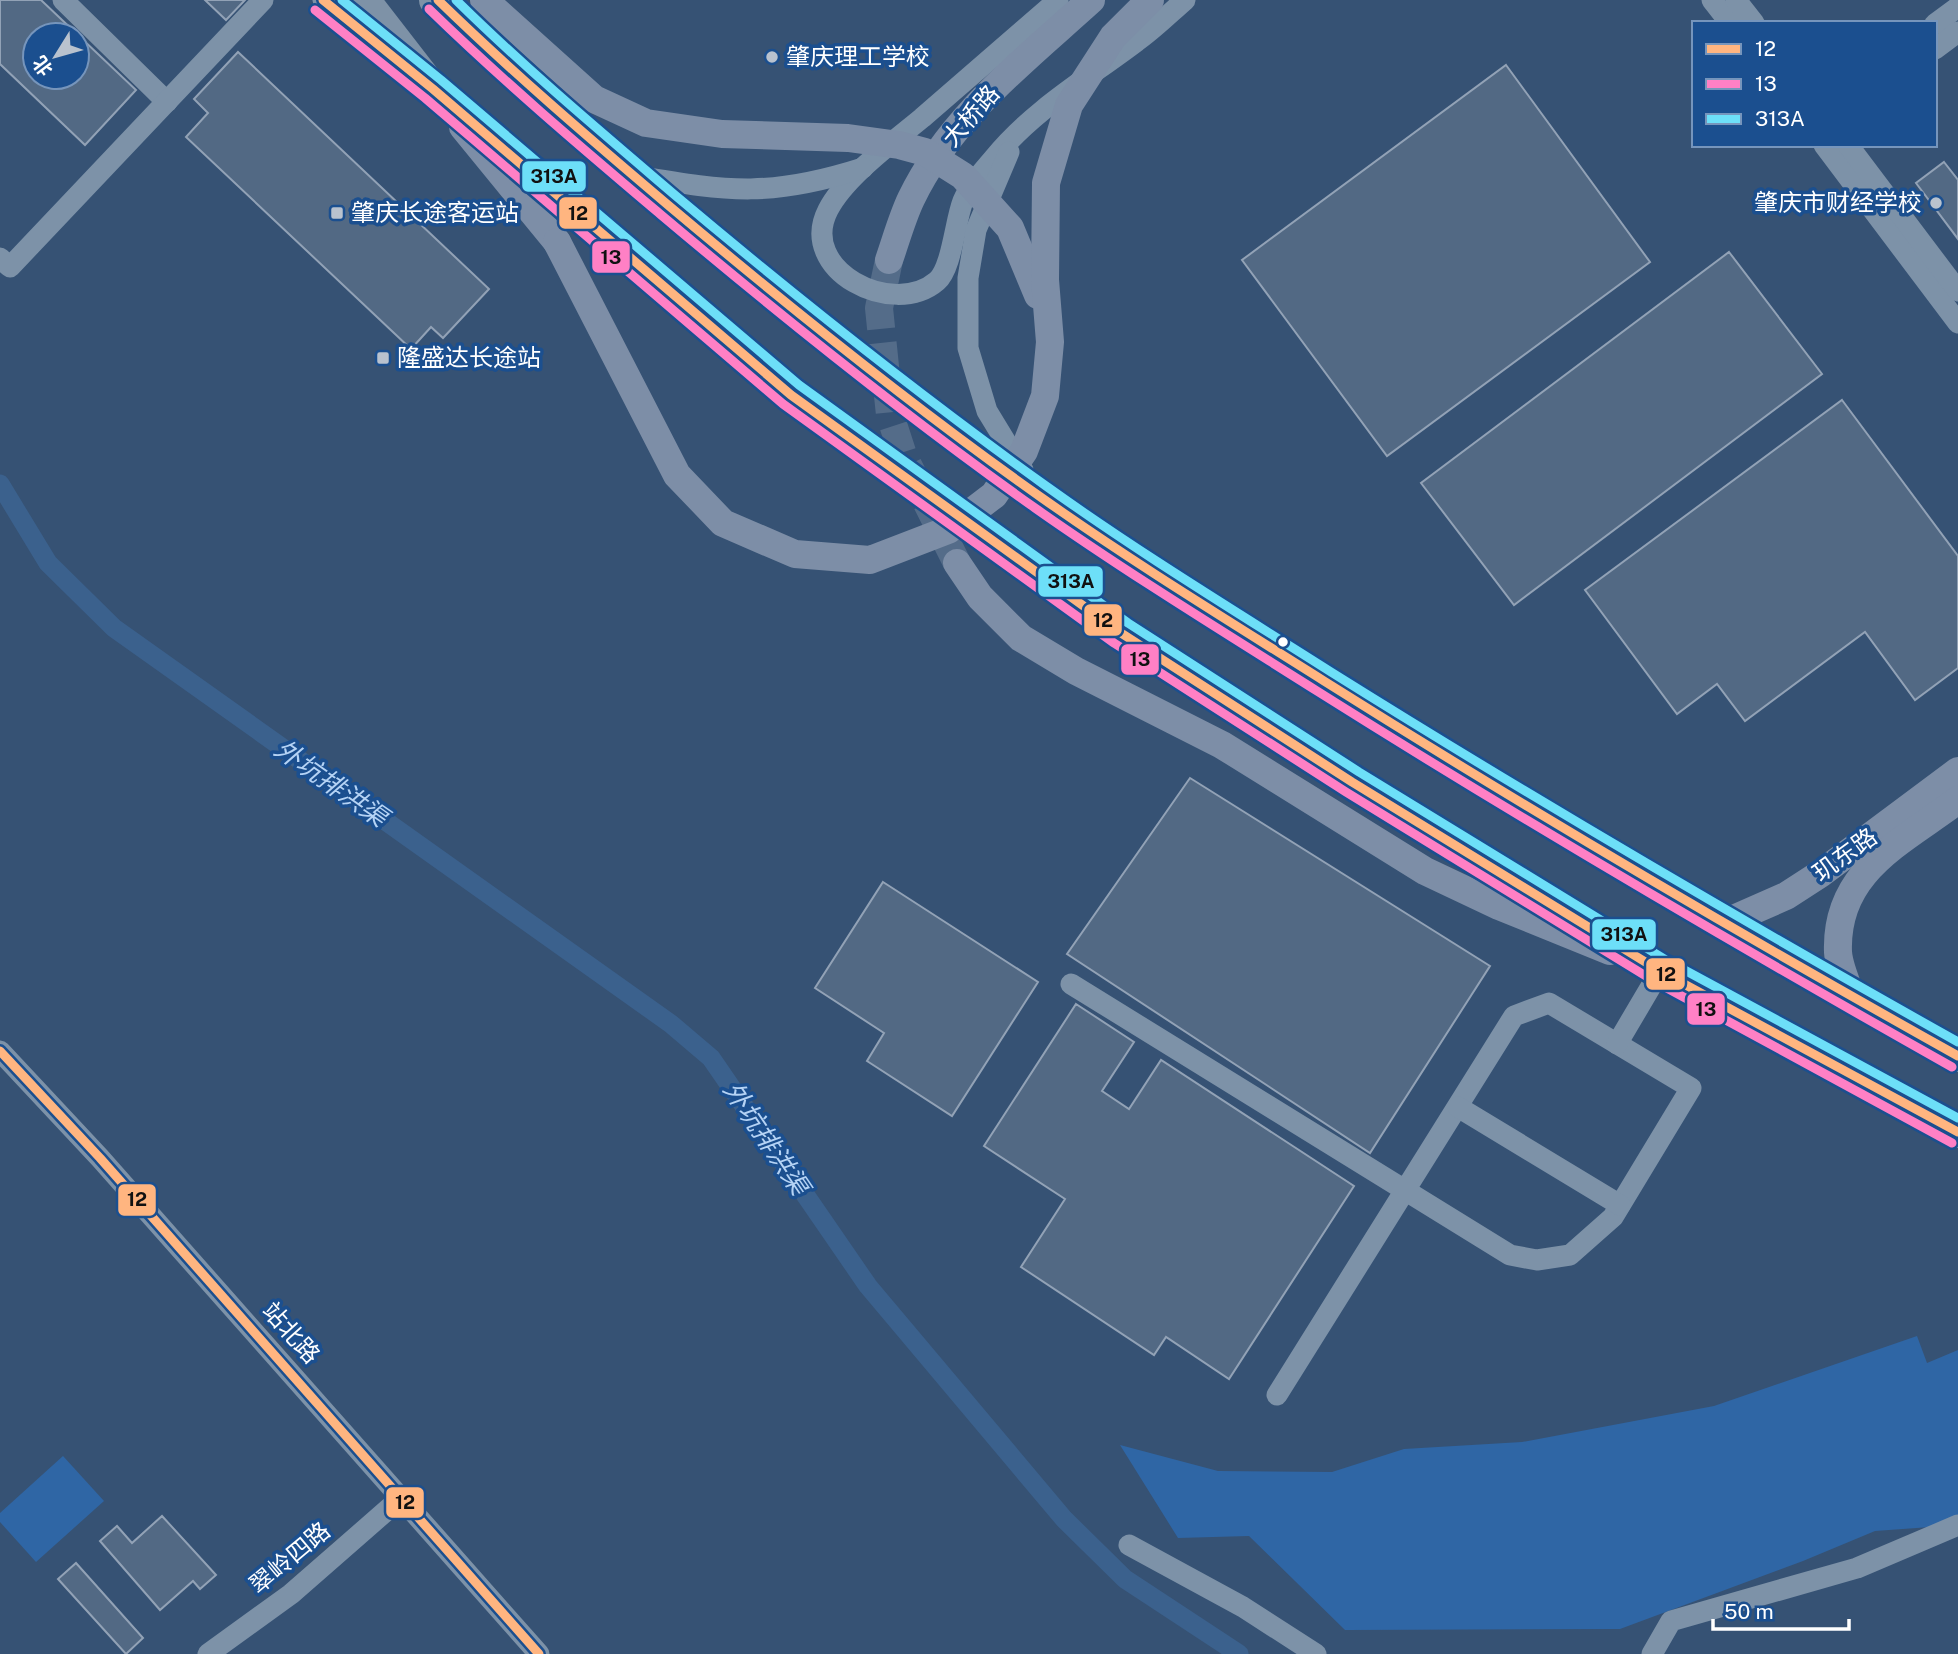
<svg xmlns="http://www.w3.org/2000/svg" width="1958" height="1654" font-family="'Public Sans','Noto Sans SC',sans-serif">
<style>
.green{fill:#2f66a5}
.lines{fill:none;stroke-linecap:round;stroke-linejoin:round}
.canal{stroke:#3b618d;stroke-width:19}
.building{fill:#526984;stroke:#92a2b6;stroke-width:2;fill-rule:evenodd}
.major-tunnel{stroke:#546c89;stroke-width:28;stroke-dasharray:28 14;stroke-linecap:butt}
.minor{stroke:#7d92a8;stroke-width:21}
.major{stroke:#7d8ea7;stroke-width:28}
.highway{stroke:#7e92a7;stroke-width:32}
.major-bridge{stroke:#7d8ea7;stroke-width:28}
.bus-1-casing{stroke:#1b4f8f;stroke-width:14}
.bus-2-casing{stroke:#1b4f8f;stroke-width:14}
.bus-3-casing{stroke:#1b4f8f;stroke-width:14}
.bus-1{stroke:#ffb580;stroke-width:9}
.bus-2{stroke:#ff80c5;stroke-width:9}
.bus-3{stroke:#6ddff8;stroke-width:9}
.poi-dot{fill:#b9c2ce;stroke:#1b4f8f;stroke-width:2.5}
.bus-dot{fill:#fff;stroke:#1b4f8f;stroke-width:2.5}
.labels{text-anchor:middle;stroke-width:7;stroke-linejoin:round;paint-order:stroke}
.poi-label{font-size:24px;fill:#fff;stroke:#1b4f8f;text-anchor:start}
.street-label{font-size:24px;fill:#fff;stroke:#1b4f8f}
.water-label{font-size:26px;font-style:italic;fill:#b5d3f5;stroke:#1b4f8f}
.line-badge{stroke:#1b4f8f;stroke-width:2.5}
.pale-badge-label{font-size:19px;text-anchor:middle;font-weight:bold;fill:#111}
</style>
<rect width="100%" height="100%" fill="#365274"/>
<!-- green -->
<g class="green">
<polygon points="1917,1336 1927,1363 1958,1350 1958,1525 1875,1531 1803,1561 1620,1629 1345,1630 1249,1536 1178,1538 1120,1445 1218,1471 1332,1472 1404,1449 1522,1442 1714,1406"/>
<polygon points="63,1456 104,1501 36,1562 0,1522 0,1513"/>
</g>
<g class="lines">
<!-- canal -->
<polyline class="canal" points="0,484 48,563 114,628 671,1024 711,1058 868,1286 1064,1519 1125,1579 1239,1654"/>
</g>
<!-- building -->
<g class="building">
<path d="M0,0H41L136,90L85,145L0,64ZM35,35H77V77H35Z"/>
<polygon points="205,0 245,0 226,20"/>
<polygon points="238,52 489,289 443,338 431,327 411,349 186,137 208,113 194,99"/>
<polygon points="1506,65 1650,262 1387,456 1242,260"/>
<polygon points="1944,162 1958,180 1958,239 1916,183"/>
<polygon points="1729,252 1822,374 1514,605 1421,483"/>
<polygon points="1842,400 1958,556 1958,668 1915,700 1865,632 1745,721 1717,684 1677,714 1585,590"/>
<polygon points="1190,778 1490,966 1370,1153 1067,954"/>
<polygon points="883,882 1038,982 952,1116 867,1061 884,1033 815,988"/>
<polygon points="1076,1004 1134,1042 1102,1091 1129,1109 1161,1060 1354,1186 1229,1379 1166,1337 1154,1355 1021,1267 1065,1199 984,1146"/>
<polygon points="162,1516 216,1575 200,1589 193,1581 160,1610 100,1541 117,1526 132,1543"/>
<polygon points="76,1563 143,1638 126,1654 58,1579"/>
</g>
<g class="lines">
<!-- major-tunnel -->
<polyline class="major-tunnel" points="889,260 879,308 890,415 903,455 957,563"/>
<!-- minor -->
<g class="minor">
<polyline points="63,0 167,102"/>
<polyline points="323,0 403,65"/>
<path d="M1058,0C1013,39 967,79 922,118C893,142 845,177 828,210C797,270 893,319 937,281C952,268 955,221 963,201C969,186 984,170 994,158C1033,110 1088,78 1137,41C1154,29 1169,14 1185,0"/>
<polyline points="1712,0 1730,23"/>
<polyline points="1736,0 1754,23"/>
<polyline points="1935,24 1958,7"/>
<polyline points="1935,49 1958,32"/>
<polyline points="1824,145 1958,323"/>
<polyline points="1848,145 1958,291"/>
<polyline points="1009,152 976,230 968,278 968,348 987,411 1023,470"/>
<path d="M638,176C730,192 772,197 863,168"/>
<polyline points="0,258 10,267 263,0"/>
<polyline points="1071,984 1510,1255 1537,1260 1570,1255 1613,1217 1691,1088 1549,1003 1514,1016 1277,1395"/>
<polyline points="1617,1044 1660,971"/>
<polyline points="0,1051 100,1158 539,1654"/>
<polyline points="1458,1107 1620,1205"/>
<polyline points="1129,1545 1243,1607 1316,1654"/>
<polyline points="208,1654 291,1594 402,1497"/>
<polyline points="1652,1654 1671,1621 1857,1568 1958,1525"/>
</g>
<!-- major -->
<g class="major">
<polyline points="463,127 557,242"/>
<path d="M889,260C896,240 902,218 911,199C950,117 1026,59 1091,0"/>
<polyline points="957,563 980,597 1021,638 1076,671 1222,745 1425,871 1499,906 1610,951"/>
<polyline points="1722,924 1786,896 1820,874 1958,771"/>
<path d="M1852,998C1847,984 1839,967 1838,952C1835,871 1901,843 1958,800"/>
</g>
<!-- highway -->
<g class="highway">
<polyline points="364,0 433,89 791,395 1121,633 1352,782 1660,971 1958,1132"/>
<path d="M435,0C501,62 569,120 638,179C769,289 901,399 1041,497C1140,567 1244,631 1347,696C1547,822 1750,943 1958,1056"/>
</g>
<!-- major-bridge -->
<g class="major-bridge">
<polyline points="484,0 594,99 646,123 722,134 848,138 899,145 925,152 963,176 1010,228 1038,295"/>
<polyline points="557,242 677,475 723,523 795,554 870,560 948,530 994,495 1024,451 1045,396 1050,342 1045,280 1046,183 1069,105 1113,37 1150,0"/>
</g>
<defs>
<g id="bus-1">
<polyline points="323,0 433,89 791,395 1121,633 1352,782 1660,971 1958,1132"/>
<path d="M438,0C512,72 589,138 668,205C789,307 913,407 1042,498C1134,563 1229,621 1324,681C1532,812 1743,936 1958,1056"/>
<polyline points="0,1051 100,1158 539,1654"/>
</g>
<g id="bus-2">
<path d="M429,9C503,81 581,147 660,214C781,316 905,416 1035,508C1126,572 1222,631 1317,691C1525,822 1737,946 1952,1067"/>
<polyline points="315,10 425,98 783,404 1114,643 1346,792 1654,981 1952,1143"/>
</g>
<g id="bus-3">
<polyline points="342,0 441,80 799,385 1128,623 1359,772 1666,960 1958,1118"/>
<path d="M456,0C526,69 601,132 676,196C796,297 918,394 1046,486C1138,552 1235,611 1331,672C1537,801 1746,923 1958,1042"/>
</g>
</defs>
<!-- bus-1 casing -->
<use href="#bus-1" class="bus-1-casing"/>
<!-- bus-2 casing -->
<use href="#bus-2" class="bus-2-casing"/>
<!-- bus-3 casing -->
<use href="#bus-3" class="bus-3-casing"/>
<!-- bus-1 -->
<use href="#bus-1" class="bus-1"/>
<!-- bus-2 -->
<use href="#bus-2" class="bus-2"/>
<!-- bus-3 -->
<use href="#bus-3" class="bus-3"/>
</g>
<!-- markers -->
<g class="poi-dot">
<circle cx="772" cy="57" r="7"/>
<circle cx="1936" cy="203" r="7"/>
<rect x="330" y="206" width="14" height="14" rx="3.5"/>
<rect x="376" y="351" width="14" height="14" rx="3.5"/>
</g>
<circle class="bus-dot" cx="1283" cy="642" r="6"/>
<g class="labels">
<!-- poi labels -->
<g class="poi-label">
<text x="786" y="65">肇庆理工学校</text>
<text x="1922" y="211" text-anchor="end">肇庆市财经学校</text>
<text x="351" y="221">肇庆长途客运站</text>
<text x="397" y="366">隆盛达长途站</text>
</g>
<!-- street labels -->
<g class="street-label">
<text transform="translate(971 116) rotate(-49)" y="8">大桥路</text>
<text transform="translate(1845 855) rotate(-36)" y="8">玑东路</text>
<text transform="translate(291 1333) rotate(48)" y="8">站北路</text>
<text transform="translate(290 1558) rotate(-40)" y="8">翠岭四路</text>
</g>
<!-- water labels -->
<g class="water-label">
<text transform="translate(331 783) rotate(35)" y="9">外坑排洪渠</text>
<text transform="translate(766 1138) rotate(56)" y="9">外坑排洪渠</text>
</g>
</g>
<g class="line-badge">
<rect x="521" y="160" width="66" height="33" rx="7" fill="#6ddff8"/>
<rect x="558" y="196" width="40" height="34" rx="7" fill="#ffb580"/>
<rect x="591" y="240" width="40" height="34" rx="7" fill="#ff80c5"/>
<rect x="1037" y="565" width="67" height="33" rx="7" fill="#6ddff8"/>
<rect x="1083" y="603" width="40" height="34" rx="7" fill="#ffb580"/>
<rect x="1120" y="643" width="40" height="33" rx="7" fill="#ff80c5"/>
<rect x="1591" y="918" width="66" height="33" rx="7" fill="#6ddff8"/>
<rect x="1645" y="957" width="41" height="34" rx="7" fill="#ffb580"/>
<rect x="1686" y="992" width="40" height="34" rx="7" fill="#ff80c5"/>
<rect x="117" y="1183" width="40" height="34" rx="7" fill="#ffb580"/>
<rect x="385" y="1486" width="40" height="33" rx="7" fill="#ffb580"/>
</g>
<g class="pale-badge-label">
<text x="554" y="183">313A</text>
<text x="578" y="220">12</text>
<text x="611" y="264">13</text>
<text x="1071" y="588">313A</text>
<text x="1103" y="627">12</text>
<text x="1140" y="666">13</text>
<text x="1624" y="941">313A</text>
<text x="1666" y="981">12</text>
<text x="1706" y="1016">13</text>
<text x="137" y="1206">12</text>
<text x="405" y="1509">12</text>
</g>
<!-- legend -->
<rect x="1692" y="21" width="245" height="126" fill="#1b4f8f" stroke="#7695bc" stroke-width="2"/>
<rect x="1706" y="44" width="35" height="10" fill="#ffb580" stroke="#7695bc" stroke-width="2"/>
<text x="1755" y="56" font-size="21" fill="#ffffff">12</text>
<rect x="1706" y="79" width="35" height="10" fill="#ff80c5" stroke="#7695bc" stroke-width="2"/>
<text x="1755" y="91" font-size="21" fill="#ffffff">13</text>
<rect x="1706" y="114" width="35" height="10" fill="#6ddff8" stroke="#7695bc" stroke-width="2"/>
<text x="1755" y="126" font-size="21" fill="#ffffff">313A</text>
<!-- north arrow -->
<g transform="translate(56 56) rotate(233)"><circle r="33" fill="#1b4f8f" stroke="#7695bc" stroke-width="2"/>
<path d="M0-5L12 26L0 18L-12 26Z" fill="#b9c2ce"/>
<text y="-10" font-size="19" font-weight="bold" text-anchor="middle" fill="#ffffff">北</text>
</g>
<!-- scale -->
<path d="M1713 1619v10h136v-10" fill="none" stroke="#ffffff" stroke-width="3.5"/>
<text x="1724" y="1619" font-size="21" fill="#ffffff" stroke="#1b4f8f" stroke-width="5" paint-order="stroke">50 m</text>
</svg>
